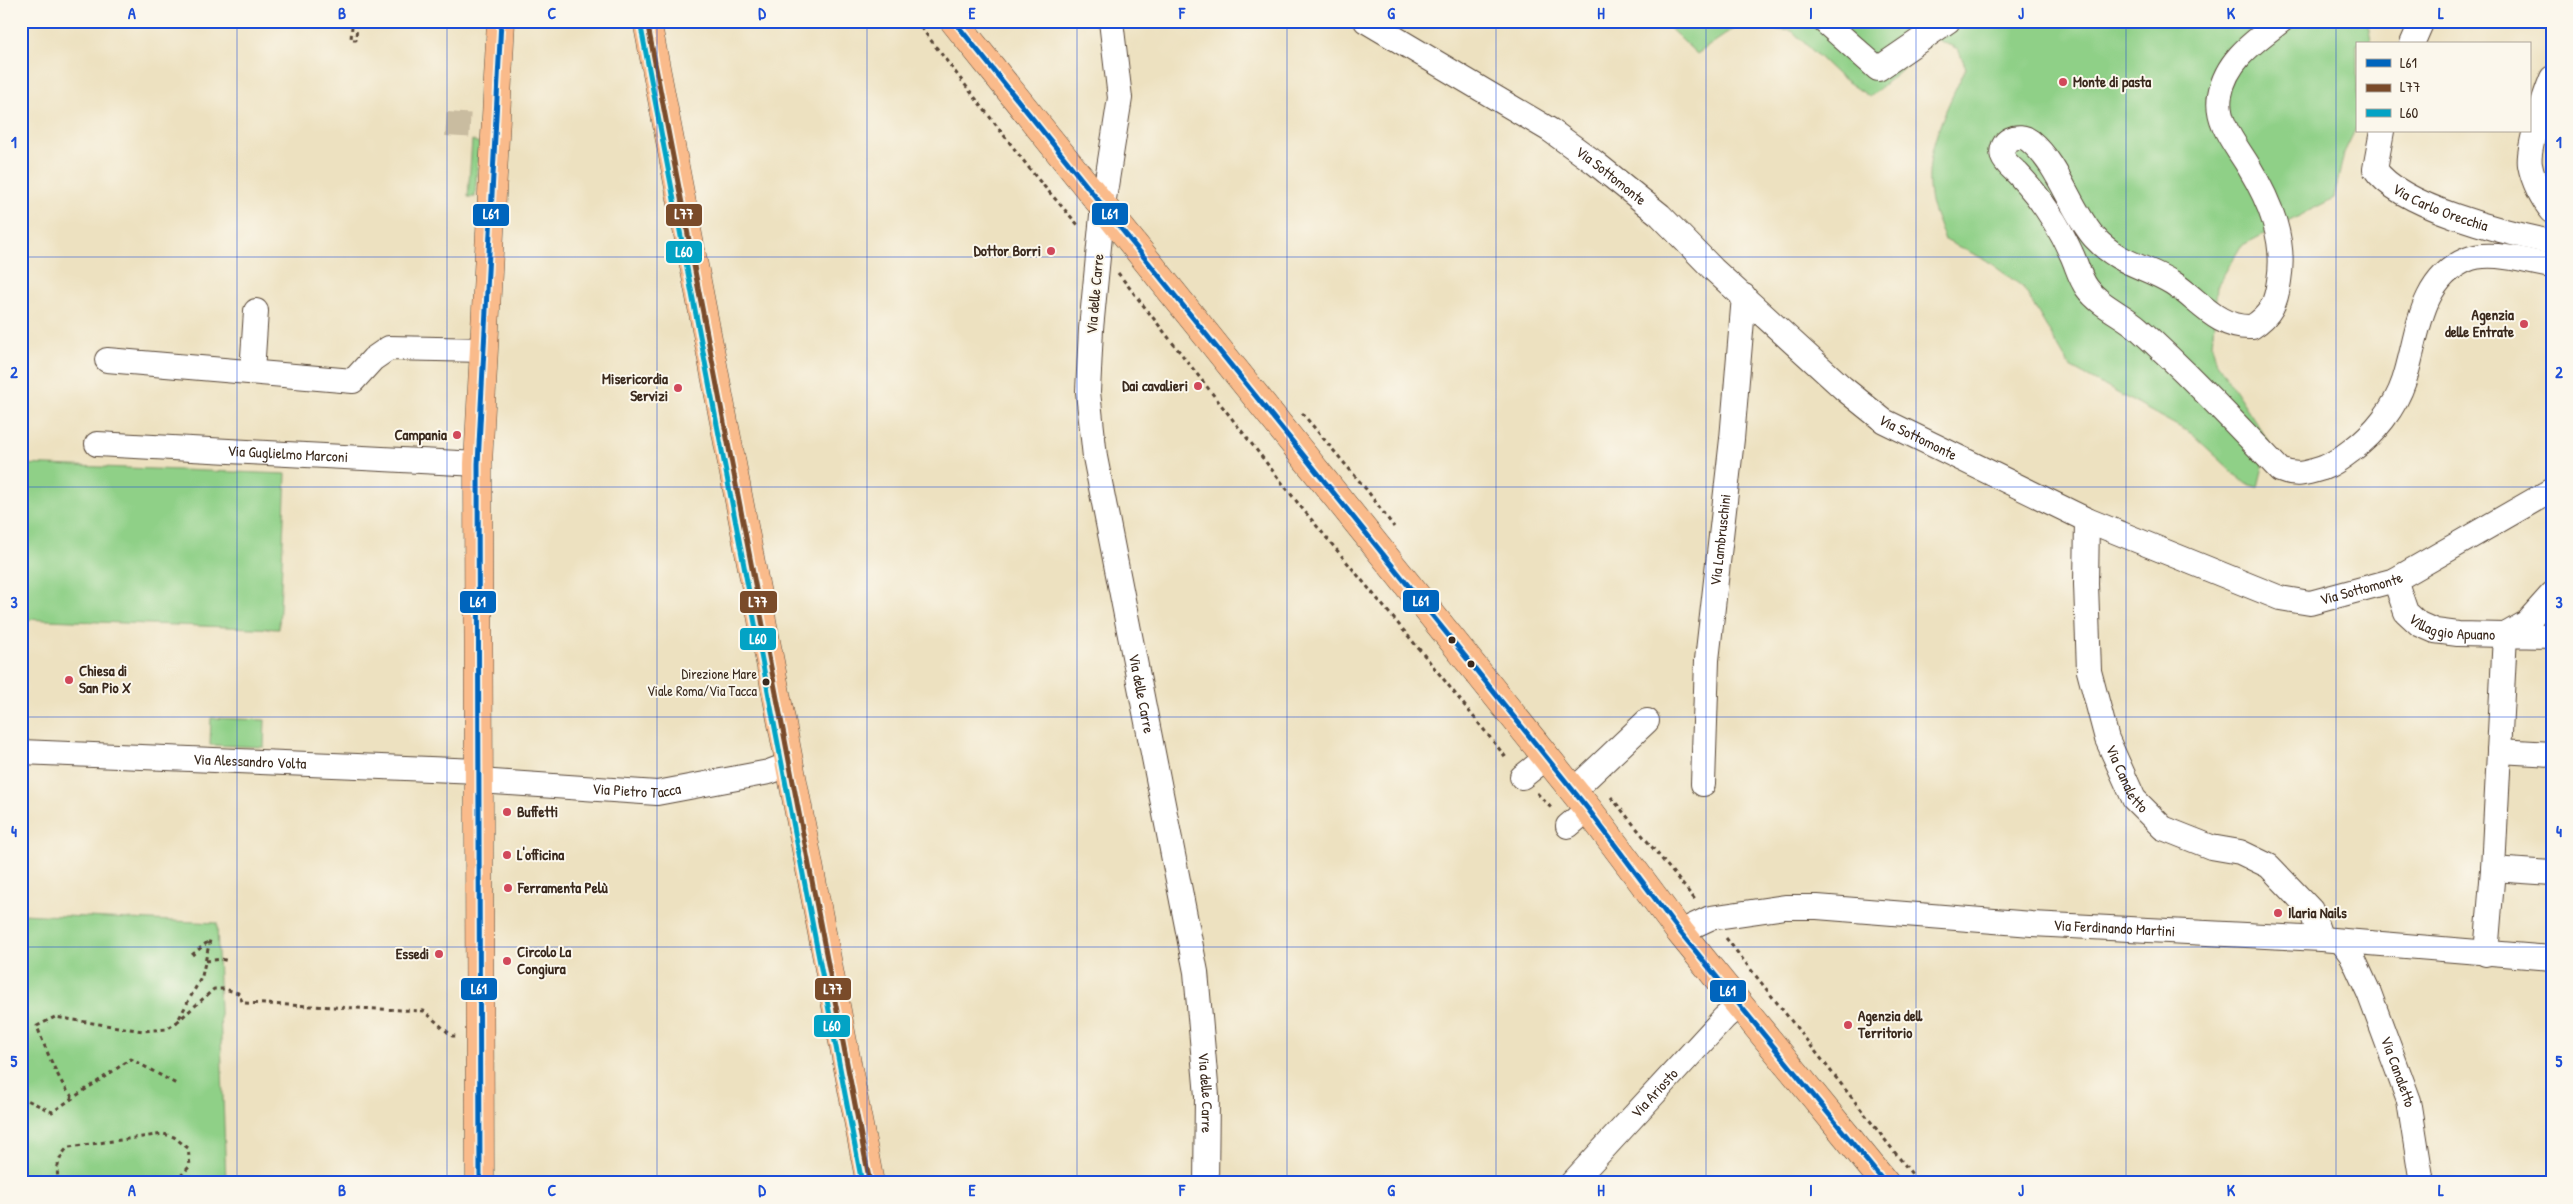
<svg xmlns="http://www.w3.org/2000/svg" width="2573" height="1204" font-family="'Patrick Hand',sans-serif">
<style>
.green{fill:#8fd087;stroke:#657d52}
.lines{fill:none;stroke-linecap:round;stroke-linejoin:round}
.minor-tunnel{stroke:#c9bca0;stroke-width:24;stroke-dasharray:24 12;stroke-linecap:butt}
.minor-casing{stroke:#564536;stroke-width:26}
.major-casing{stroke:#564536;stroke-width:29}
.path{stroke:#564536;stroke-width:3;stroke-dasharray:4 4;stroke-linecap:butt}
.minor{stroke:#fff;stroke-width:24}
.major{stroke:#fabb8b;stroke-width:28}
.bus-1-casing{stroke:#fbf7ec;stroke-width:9}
.bus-2-casing{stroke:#fbf7ec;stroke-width:9}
.bus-3-casing{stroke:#fbf7ec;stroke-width:9}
.bus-1{stroke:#0065bd;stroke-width:5}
.bus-2{stroke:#7a4b2a;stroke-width:5}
.bus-3{stroke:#03a3c5;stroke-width:5}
.grid{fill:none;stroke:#1d4ed8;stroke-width:1;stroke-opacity:0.55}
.poi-dot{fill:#d1495b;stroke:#fbf7ec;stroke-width:2}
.bus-dot{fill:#3b2a1e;stroke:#fbf7ec;stroke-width:2}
.labels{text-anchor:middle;stroke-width:4;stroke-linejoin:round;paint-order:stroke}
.bus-label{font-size:14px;fill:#3b2a1e;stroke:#fbf7ec;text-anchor:end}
.poi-label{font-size:15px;font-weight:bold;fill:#3b2a1e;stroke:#fbf7ec;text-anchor:start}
.street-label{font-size:15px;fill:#3b2a1e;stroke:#fbf7ec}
.line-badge{stroke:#fbf7ec;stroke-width:2}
.badge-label{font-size:14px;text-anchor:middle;font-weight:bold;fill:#fff}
.neatline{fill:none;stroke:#1d4ed8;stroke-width:2}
.grid-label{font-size:16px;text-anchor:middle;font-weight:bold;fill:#1d4ed8}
</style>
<rect width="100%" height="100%" fill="#fbf7ec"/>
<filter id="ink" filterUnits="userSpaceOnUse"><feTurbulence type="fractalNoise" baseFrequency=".02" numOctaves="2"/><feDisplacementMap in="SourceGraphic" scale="10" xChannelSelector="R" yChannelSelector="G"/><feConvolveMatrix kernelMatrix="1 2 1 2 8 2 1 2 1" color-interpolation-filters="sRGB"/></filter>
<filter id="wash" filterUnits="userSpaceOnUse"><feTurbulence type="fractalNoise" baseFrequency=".0096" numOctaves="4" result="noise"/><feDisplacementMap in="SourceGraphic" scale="20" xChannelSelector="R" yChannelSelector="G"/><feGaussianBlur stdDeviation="1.12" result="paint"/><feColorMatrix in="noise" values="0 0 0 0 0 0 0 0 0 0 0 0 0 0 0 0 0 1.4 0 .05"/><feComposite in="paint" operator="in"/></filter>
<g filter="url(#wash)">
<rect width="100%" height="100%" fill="#ede1c0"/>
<!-- green -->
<g class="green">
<path d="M1662,21H2367L2372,44H2357V126L2344,153L2334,198L2241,246L2217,286L2212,345L2217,363L2269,442L2258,487L2246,484L2192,434L2070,367L2023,287L1986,260L1945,240C1940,226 1932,211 1930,196C1923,152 1947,107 1966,68L1958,49L1936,39L1870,97L1839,76L1792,31L1738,26L1697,54Z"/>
<polygon points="472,140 479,143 475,197 468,197"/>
<polygon points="21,464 286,474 279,629 21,619"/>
<polygon points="211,718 265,720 264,747 210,745"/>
<polygon points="21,914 217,923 226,1183 21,1183"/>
</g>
</g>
<g filter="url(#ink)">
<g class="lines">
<!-- minor-tunnel -->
<polyline class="minor-tunnel" points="446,124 480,126"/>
<defs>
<g id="minor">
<path id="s1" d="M1111,21L1120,98L1103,205L1091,329L1088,392L1095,457L1196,972L1207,1096L1206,1183"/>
<path id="s2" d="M1366,21L1550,130L1594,162L1660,215L1713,269L1843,388L1884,421L2087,520L2280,598L2310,603L2395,580L2552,490"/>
<polyline points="1824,21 1878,69 1948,21"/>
<path d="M2281,21C2255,41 2226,60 2220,95C2215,122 2236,145 2249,167C2270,202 2286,240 2279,281C2276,303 2271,315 2252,327C2218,329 2199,300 2173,283C2146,266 2118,264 2094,237C2069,208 2060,166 2030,141C2019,132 1998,140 2003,157C2005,163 2013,169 2018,174C2040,197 2058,224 2071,253C2077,265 2079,277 2087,288C2100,306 2122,314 2138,328C2188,373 2234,422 2280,470C2296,477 2307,473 2323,468C2334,464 2343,457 2352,450C2375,433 2395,408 2404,381C2418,339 2418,281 2466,260C2490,249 2526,262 2552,266"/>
<polyline points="2412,44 2422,21"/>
<path d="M2552,78C2545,95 2527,149 2530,165C2533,181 2542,199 2552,211"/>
<path id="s3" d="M2382,131L2375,169C2400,207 2507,233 2552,242"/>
<polyline points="107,360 353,381 373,359 389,348 484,350"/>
<polyline points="252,372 256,311"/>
<path id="s4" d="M97,444L478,464"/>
<path id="s5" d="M2087,520L2086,584L2089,671L2107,739L2134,799L2163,828L2211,847L2240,852L2269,866L2311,910L2321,939"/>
<path id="s6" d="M2395,580L2406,612L2419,624L2435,631L2458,634L2505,635L2526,623L2552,594"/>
<polyline points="2499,751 2552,754"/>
<path id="s7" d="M21,752L478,771"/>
<polyline points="1522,777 1546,758"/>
<path id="s8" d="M479,781L657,793L769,772L790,764"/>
<path id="s9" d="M1703,784L1707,660L1732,439L1744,296"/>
<polyline points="1573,791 1647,721"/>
<polyline points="1568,826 1588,809"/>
<polyline points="2493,869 2552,873"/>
<path id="s10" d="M1680,932L1710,918L1785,907H1817L2032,924L2321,939L2552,958"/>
<path id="s11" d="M2342,942L2352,956L2369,993L2409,1101L2422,1183"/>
<polyline points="2486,954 2493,869 2505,635 2552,636"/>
<path id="s12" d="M1572,1183L1724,1018L1740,1004"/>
</g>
<g id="major">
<polyline points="647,21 870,1183"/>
<polyline points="954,21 1588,809 1680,932 1885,1183"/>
<polyline points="480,1183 478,464 501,21"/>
</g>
</defs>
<!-- minor casing -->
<use href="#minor" class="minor-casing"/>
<!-- major casing -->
<use href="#major" class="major-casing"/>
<!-- path -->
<g class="path">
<polyline points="349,21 349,26 352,26 351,40 356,40 357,21"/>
<polyline points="916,21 1036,177 1079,226"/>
<polyline points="1118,273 1301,507 1429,661 1508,760"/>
<polyline points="1302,413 1366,489 1394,527"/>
<polyline points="1537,793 1553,810"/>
<polyline points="1611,797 1697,902"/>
<polyline points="1726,938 1919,1183"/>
<polyline points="192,955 210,940 202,976 177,1022 214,989 225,989 238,993 243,1003 424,1011 452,1036 458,1036"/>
<polyline points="206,961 221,959 229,961"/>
<polyline points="21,1097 52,1112 131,1059 178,1085"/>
<path d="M73,1097C61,1088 43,1043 37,1026L55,1017L143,1031L167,1029L177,1022"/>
<path d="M60,1183C54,1172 59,1154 69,1147L164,1134L174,1137L188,1148L190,1166L174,1183"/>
</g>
<!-- minor -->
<use href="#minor" class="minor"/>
<!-- major -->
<use href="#major" class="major"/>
<defs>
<g id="bus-1">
<polyline points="954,21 1588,809 1680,932 1885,1183"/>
<polyline points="480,1183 478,464 501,21"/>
</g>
<polyline id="bus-2" points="647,21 870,1183"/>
<polyline id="bus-3" points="640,22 862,1183"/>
</defs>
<!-- bus-1 casing -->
<use href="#bus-1" class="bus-1-casing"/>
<!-- bus-2 casing -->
<use href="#bus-2" class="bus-2-casing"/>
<!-- bus-3 casing -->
<use href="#bus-3" class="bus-3-casing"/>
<!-- bus-1 -->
<use href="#bus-1" class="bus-1"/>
<!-- bus-2 -->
<use href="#bus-2" class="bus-2"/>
<!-- bus-3 -->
<use href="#bus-3" class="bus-3"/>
</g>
</g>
<!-- grid -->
<path class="grid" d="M237,21V1183M447,21V1183M657,21V1183M867,21V1183M1077,21V1183M1287,21V1183M1496,21V1183M1706,21V1183M1916,21V1183M2126,21V1183M2336,21V1183M21,257H2552M21,487H2552M21,717H2552M21,947H2552"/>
<!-- markers -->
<g class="poi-dot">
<circle cx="2063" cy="82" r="5"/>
<circle cx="1051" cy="251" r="5"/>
<circle cx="2524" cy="324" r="5"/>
<circle cx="1198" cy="386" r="5"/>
<circle cx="678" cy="388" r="5"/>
<circle cx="457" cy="435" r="5"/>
<circle cx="69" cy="680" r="5"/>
<circle cx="507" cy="812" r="5"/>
<circle cx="507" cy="855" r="5"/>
<circle cx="508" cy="888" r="5"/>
<circle cx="2278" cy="913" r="5"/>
<circle cx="439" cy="954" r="5"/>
<circle cx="507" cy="961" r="5"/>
<circle cx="1848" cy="1025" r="5"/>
</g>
<g class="bus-dot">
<circle cx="1452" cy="640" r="4.5"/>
<circle cx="1471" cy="664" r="4.5"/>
<circle cx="766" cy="682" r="4.5"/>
</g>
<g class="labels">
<!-- bus labels -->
<g class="bus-label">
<text x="757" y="679">Direzione Mare<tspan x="757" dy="17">Viale Roma/Via Tacca</tspan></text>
</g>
<!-- poi labels -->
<g class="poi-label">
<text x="2073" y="87">Monte di pasta</text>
<text x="1041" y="256" text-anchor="end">Dottor Borri</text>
<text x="2514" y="320" text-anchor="end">Agenzia<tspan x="2514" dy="17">delle Entrate</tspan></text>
<text x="668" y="384" text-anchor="end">Misericordia<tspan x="668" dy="17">Servizi</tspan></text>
<text x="1188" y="391" text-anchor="end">Dai cavalieri</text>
<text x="447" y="440" text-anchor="end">Campania</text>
<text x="79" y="676">Chiesa di<tspan x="79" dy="17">San Pio X</tspan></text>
<text x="517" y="817">Buffetti</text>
<text x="517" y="860">L'officina</text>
<text x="518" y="893">Ferramenta Pelù</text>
<text x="2288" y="918">Ilaria Nails</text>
<text x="517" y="957">Circolo La<tspan x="517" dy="17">Congiura</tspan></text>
<text x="429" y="959" text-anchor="end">Essedi</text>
<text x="1858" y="1021">Agenzia dell<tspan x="1858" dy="17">Territorio</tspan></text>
</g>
<!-- street labels -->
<g class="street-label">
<text dy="5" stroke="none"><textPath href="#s2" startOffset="290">Via Sottomonte</textPath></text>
<text dy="5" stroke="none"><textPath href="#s3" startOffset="116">Via Carlo Orecchia</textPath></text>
<text transform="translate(1095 294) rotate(-85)" y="5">Via delle Carre</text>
<text dy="5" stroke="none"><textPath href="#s2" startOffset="695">Via Sottomonte</textPath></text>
<text dy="5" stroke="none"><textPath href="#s4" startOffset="191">Via Guglielmo Marconi</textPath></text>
<text dy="5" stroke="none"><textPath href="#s9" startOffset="245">Via Lambruschini</textPath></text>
<text dy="5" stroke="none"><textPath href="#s2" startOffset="1175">Via Sottomonte</textPath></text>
<text dy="5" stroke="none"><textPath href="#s6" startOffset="85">Villaggio Apuano</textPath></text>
<text dy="5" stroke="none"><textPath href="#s1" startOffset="680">Via delle Carre</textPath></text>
<text dy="5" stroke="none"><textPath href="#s7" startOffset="229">Via Alessandro Volta</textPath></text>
<text dy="5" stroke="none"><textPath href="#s5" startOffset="266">Via Canaletto</textPath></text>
<text dy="5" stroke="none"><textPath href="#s8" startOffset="158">Via Pietro Tacca</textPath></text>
<text dy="5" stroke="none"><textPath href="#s10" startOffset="439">Via Ferdinando Martini</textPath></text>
<text dy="5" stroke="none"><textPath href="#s11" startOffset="142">Via Canaletto</textPath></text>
<text dy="5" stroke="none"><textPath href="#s12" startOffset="122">Via Ariosto</textPath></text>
<text dy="5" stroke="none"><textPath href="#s1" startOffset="1085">Via delle Carre</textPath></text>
</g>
</g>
<g class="line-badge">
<rect x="1091" y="202" width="38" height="24" rx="5" fill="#0065bd"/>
<rect x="472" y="203" width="38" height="24" rx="5" fill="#0065bd"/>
<rect x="665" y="203" width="38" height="24" rx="5" fill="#7a4b2a"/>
<rect x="665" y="240" width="38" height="24" rx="5" fill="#03a3c5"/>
<rect x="1402" y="589" width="38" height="24" rx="5" fill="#0065bd"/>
<rect x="459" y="590" width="38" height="24" rx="5" fill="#0065bd"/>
<rect x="739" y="590" width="39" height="24" rx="5" fill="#7a4b2a"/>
<rect x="739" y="627" width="38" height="24" rx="5" fill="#03a3c5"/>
<rect x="460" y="977" width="38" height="24" rx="5" fill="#0065bd"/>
<rect x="814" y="977" width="38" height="24" rx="5" fill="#7a4b2a"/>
<rect x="1709" y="979" width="38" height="24" rx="5" fill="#0065bd"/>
<rect x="813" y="1014" width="38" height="24" rx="5" fill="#03a3c5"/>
</g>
<g class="badge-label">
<text x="1110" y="219">L61</text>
<text x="491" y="219">L61</text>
<text x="684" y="219">L77</text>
<text x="684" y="257">L60</text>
<text x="1421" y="606">L61</text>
<text x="478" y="607">L61</text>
<text x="758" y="607">L77</text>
<text x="758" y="644">L60</text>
<text x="479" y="994">L61</text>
<text x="833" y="994">L77</text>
<text x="1728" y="996">L61</text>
<text x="832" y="1031">L60</text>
</g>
<!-- margin -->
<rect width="2573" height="1204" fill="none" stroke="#fbf7ec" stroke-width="55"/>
<!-- legend -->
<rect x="2356" y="42" width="175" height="90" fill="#fbf7ec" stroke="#aea59a"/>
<rect x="2366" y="59" width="25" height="8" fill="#0065bd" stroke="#aea59a"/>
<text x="2400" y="68" font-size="15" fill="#3b2a1e">L61</text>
<rect x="2366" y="84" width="25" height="8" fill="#7a4b2a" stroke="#aea59a"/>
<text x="2400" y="92" font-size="15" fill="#3b2a1e">L77</text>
<rect x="2366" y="109" width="25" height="8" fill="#03a3c5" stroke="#aea59a"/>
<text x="2400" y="118" font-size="15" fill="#3b2a1e">L60</text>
<rect x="28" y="28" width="2518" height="1148" class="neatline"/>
<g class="grid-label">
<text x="132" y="19">A</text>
<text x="342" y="19">B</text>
<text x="552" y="19">C</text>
<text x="762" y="19">D</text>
<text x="972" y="19">E</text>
<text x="1182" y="19">F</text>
<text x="1391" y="19">G</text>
<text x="1601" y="19">H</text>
<text x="1811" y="19">I</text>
<text x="2021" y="19">J</text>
<text x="2231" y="19">K</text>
<text x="2441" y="19">L</text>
<text x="14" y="148">1</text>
<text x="2559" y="148">1</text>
<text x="14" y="378">2</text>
<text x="2559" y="378">2</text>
<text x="14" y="608">3</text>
<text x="2559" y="608">3</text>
<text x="14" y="837">4</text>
<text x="2559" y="837">4</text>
<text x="14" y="1067">5</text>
<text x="2559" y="1067">5</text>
<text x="132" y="1196">A</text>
<text x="342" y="1196">B</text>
<text x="552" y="1196">C</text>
<text x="762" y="1196">D</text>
<text x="972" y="1196">E</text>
<text x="1182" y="1196">F</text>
<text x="1391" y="1196">G</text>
<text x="1601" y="1196">H</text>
<text x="1811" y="1196">I</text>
<text x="2021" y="1196">J</text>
<text x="2231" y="1196">K</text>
<text x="2441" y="1196">L</text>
</g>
</svg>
